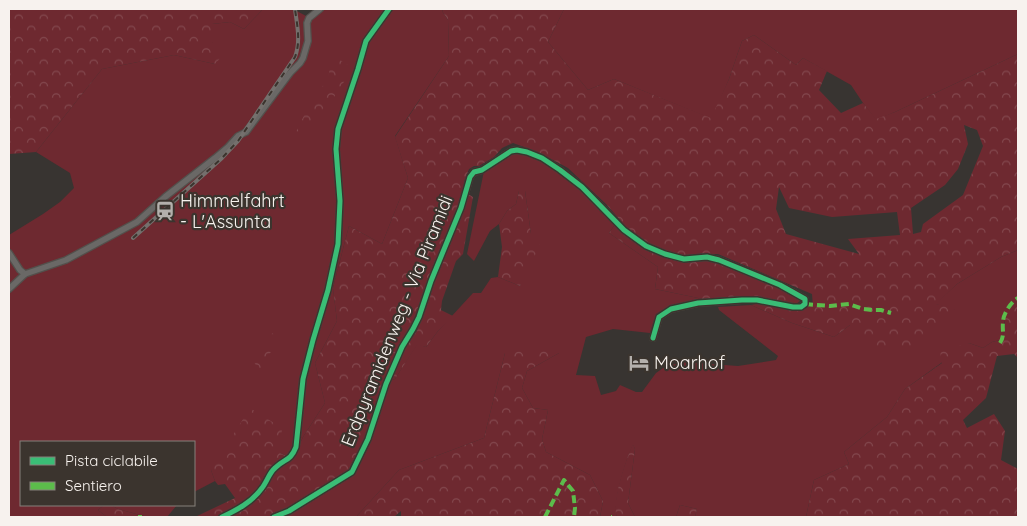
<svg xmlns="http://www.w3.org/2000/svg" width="1027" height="526" font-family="Quicksand,sans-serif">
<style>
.green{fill:#6e2930}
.forest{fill:url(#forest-crowns);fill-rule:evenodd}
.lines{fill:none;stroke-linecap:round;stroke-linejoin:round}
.street-casing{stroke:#53504c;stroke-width:8}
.street{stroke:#6a6866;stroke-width:5.5}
.rail-casing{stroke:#74706d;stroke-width:4}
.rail{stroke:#3b342e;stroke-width:2;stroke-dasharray:5.5;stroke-linecap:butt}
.quiet{stroke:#5cbc4b;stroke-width:4;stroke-dasharray:8 4;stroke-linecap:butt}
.cycleway-casing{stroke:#3b342e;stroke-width:8}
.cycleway{stroke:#3abd76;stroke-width:5}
.labels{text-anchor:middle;stroke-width:4.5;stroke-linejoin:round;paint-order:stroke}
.poi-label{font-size:18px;fill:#f7f2ee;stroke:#3b342e;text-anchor:start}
.street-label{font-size:18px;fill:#f7f2ee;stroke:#3b342e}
</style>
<defs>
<pattern id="forest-crowns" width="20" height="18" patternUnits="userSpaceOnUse" patternTransform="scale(1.25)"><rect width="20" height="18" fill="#6e2930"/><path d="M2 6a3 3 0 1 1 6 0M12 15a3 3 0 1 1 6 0" fill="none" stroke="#83484e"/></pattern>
</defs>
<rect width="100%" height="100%" fill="#383431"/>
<!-- green -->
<g class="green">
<polygon points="263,9 293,9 308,17 318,9 444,9 442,11 448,20 449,56 395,136 408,178 382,244 349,226 333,288 337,321 315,363 325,403 303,437 293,459 280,453 211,470 215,481 194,492 194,442 21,442 21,505 104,505 98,510 107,517 9,517 9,235 43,214 60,202 74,188 70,173 36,152 102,69 174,55 215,64 212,42 212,24 230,22 244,29"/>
<polygon points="564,9 1018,9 1018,54 895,112 876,120 863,103 851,85 803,58 796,65 754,35 742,41 729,79 712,119 614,79 588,90 548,42"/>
<path d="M513,152H519L523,155C545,151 601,208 616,223L609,233L658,267L655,289L703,299L666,308L656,314L650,333L613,329L586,337L576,375L595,376L601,395L616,391L620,385L636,392H642L656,373L666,366L684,362L738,366L776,360L778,356L719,310L718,307L751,305L792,323L834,337L850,325L955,309L935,304L957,284L1001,257L1018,250V299L1016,301L1004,322L1005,331L1000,340L992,342L983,348L969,343L905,389L887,417L844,452L849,464L814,480L806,517H695L697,509L680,505L676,517H635L628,503L635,449L633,445C626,459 612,503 617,517H600L603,501L590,475L546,452L542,439L548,410L533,408L522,388L527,371L559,353H505L484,438L399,470L356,517H286L353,475L364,453L390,380L395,379L417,344L426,347L438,331L473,293H481L491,278L498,277L520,286L531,234L525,191H519L516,204L507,211L499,224L490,231L474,261L467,254L484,171Z"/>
<polygon points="111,505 177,505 167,517 147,517 118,509"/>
</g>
<!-- forest -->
<g class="forest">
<polygon points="9,9 263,9 244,29 230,22 212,24 212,42 224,54 215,64 174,55 102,69 36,152 9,154"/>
<path d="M444,9H564L548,42L588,90L614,79L711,118L729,79L742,41L754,35L796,65L803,58L827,71L819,90L841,113L863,103L876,119L895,112L1018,54V250L1001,257L957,284L936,304L956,308L911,347H869L850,325L834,337L792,323L751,305C766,301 778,307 793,310C802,311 804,306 813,306L812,294L718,254H705L685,256L666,253L647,243L629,230L606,204L568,168L538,152L513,143L502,148L494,157L479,166H474L469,169L465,179L458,208L429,277L411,328L365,440L349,471L353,475L286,517H227L255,500L276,470L293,459L303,437L325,403L315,363L337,321L333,288L349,226L382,244L408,178L395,137L449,56L448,20L442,11ZM964,125L977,130L983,146L963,195L923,224L921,232L913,234L911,208L945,185L958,169L968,144ZM779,187L789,208L832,217L897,212L900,235L848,239L859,254L786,234L776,209Z"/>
<polygon points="332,55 353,68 334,97 296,142 296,132 310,103 328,79"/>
<polygon points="519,191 525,191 531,234 540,245 520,286 498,277 502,247 499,224 507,211 516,204"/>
<polygon points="468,194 473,197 463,254 456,261 442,301 441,310 453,316 438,331 426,347 417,345 395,379 390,380 405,348 417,331 434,280 464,209"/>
<polygon points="616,223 645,248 684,261 708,261 718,263 778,287 800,298 800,301 796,304 783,301 750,296 703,299 655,289 658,267 609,233"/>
<path d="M1018,299V358L1014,354L997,356L986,398L963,420L967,428L994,414L1005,431L1001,460L1018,469V468V517H806L814,480L849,464L844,452L887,417L905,389L942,363L940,351L969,343L983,348L992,342L1000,340L1005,331C1003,316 1007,312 1016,300Z"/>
<polygon points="276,332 276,347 269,354 268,369 262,374 245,349 261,348 266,336"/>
<polygon points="562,346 559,353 527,371 522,388 533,408 548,410 542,439 546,452 590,475 603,501 600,517 401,517 401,511 394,517 356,517 399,470 484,438 505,353"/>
<polygon points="250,408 282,428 280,453 288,457 272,468 253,497 235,509 215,517 195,517 235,498 225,484 218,485 215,481 211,470"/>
<path d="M633,444L635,449L628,503L635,517H617C611,503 626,459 633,444Z"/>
<polygon points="104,505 111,505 118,509 147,517 107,517 98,510"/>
<polygon points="680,505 697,509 695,517 676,517"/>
</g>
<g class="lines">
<defs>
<g id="street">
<polyline points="9,253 20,270 25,274"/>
<polyline points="9,289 25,274 66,260 137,222 165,197 215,158 228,147 238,136 246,132 290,73 300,63 303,58 308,41 307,23 309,18 320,9"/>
<path d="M222,517C237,510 252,502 262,488C267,482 269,473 275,468C285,458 290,462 296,447L303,379L313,340L328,290L338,244L340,201L336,149L338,129L358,69L366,41L389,9"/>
<polyline points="274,517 289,511 352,472 368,439 386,384 402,347 413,329 419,317 431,281 461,208 470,177 474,172 482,170 511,151 517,150 527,152 542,158 560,170 582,187 624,230 646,246 665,254 684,259 707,257 719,260 780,285 805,299 805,304 801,307 793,307 757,300 742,300 698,303 671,309 659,317 653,338"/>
</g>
</defs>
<!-- street casing -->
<use href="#street" class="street-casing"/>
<!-- street -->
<use href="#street" class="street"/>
<defs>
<path id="rail" d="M133,238L222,158L238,141L295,57C301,41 297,25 295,9"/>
</defs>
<!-- rail casing -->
<use href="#rail" class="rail-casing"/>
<!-- rail -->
<use href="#rail" class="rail"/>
<!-- quiet -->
<g class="quiet">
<polyline points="805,304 830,306 849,304 863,309 872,310 881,310 891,313"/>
<path d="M1000,343C1005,335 1002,331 1003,322C1003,314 1011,302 1018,298"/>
<polyline points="140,517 140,515"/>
<polyline points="545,517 564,480 573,491 575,508 574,517"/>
<polyline points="611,517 612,517"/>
</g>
<defs>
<g id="cycleway">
<path d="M222,517C237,510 252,502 262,488C267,482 269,473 275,468C285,458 290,462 296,447L303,379L313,340L328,290L338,244L340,201L336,149L338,129L358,69L366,41L389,9"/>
<polyline points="274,517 289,511 352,472 368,439 386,384 402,347 413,329 419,317 431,281 461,208 470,177 474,172 482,170 511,151 517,150 527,152 542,158 560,170 582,187 624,230 646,246 665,254 684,259 707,257 719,260 780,285 805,299 805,304 801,307 793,307 757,300 742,300 698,303 671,309 659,317 653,338"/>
</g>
</defs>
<!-- cycleway casing -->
<use href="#cycleway" class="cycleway-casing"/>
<!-- cycleway -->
<use href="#cycleway" class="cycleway"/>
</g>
<!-- icons -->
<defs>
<symbol id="station-bare" viewBox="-9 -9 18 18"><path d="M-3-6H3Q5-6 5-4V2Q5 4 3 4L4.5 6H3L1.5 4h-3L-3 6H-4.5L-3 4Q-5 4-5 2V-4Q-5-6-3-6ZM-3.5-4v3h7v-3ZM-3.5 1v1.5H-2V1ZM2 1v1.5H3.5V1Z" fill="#b4b0ac" stroke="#3b342e" stroke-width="2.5" paint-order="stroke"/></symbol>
<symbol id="hotel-bare" viewBox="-9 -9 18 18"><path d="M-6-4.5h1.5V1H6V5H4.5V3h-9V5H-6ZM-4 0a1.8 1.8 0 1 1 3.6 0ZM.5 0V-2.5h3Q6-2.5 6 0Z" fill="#b4b0ac" stroke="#3b342e" stroke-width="2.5" paint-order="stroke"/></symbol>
</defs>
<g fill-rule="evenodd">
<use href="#station-bare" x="151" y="197" width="28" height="28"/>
<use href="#hotel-bare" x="625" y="349" width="28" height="28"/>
</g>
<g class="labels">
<!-- poi labels -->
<g class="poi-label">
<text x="180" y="207">Himmelfahrt<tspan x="180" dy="21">- L'Assunta</tspan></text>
<text x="654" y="369">Moarhof</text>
</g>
<!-- street labels -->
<g class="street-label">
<text transform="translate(397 321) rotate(-68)" y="6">Erdpyramidenweg - Via Piramidi</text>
</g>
</g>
<!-- border -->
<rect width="1027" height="526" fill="none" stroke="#f7f2ee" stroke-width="20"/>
<!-- legend -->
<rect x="20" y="441" width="175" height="65" fill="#3b342e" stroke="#86807b"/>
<rect x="30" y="457" width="25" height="8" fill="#3abd76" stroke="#86807b"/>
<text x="65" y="466" font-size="15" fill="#f7f2ee">Pista ciclabile</text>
<rect x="30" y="482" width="25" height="8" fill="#5cbc4b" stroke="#86807b"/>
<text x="65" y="491" font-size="15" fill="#f7f2ee">Sentiero</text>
</svg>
